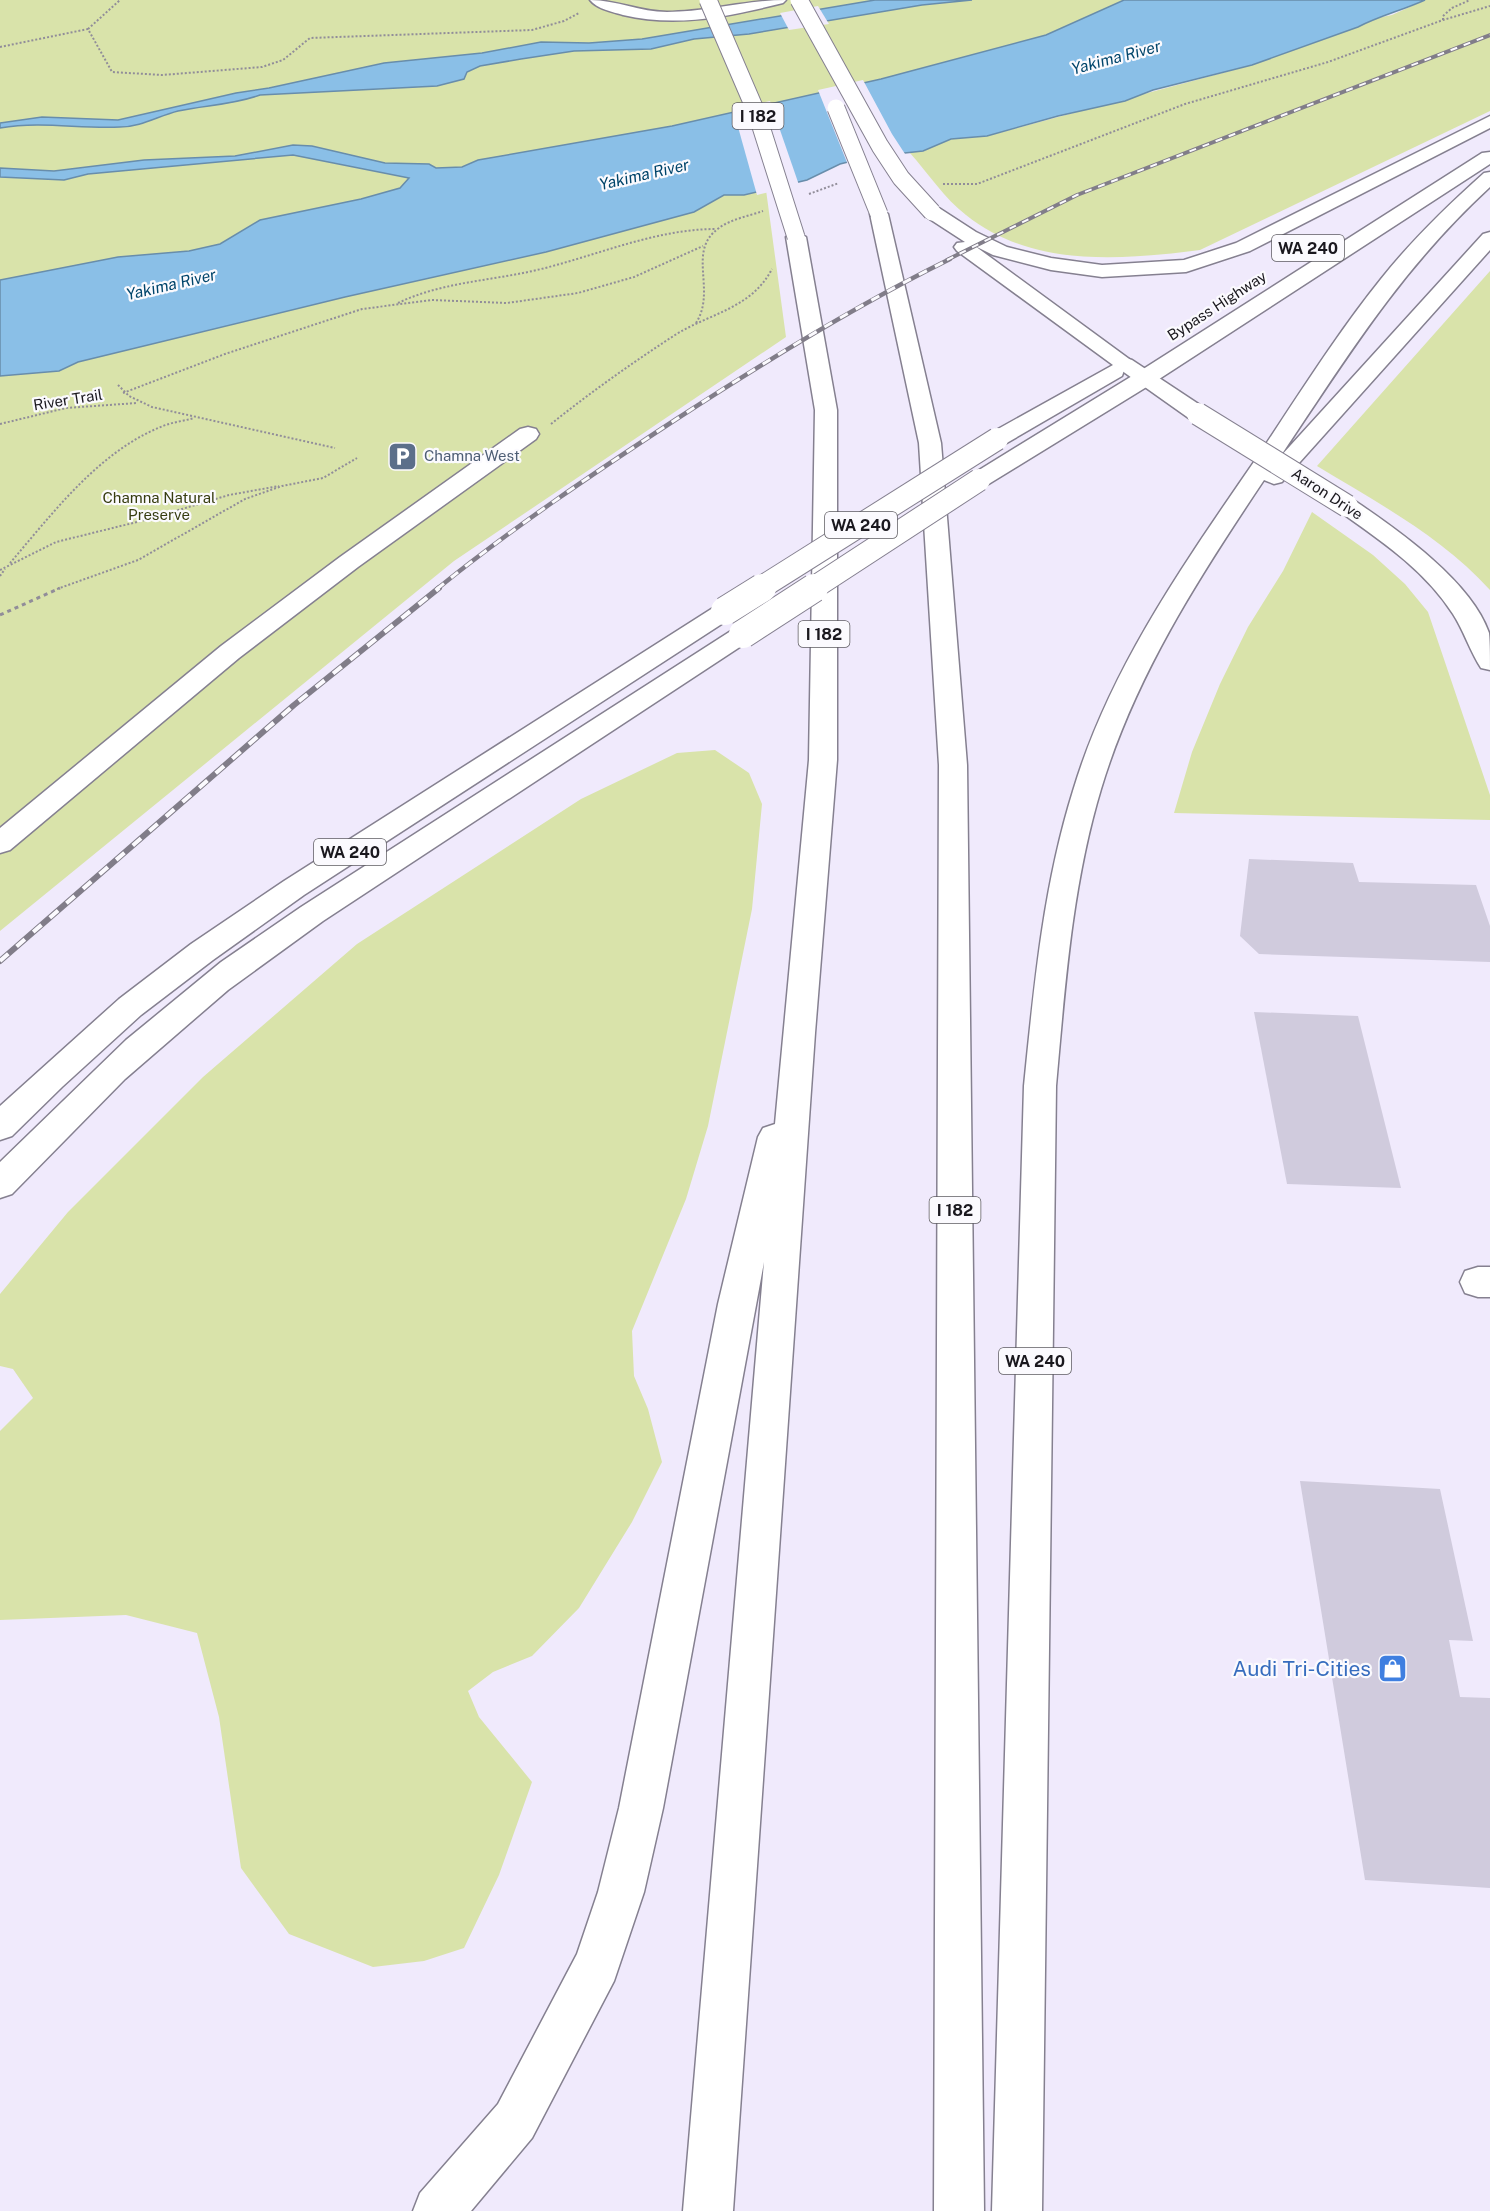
<svg xmlns="http://www.w3.org/2000/svg" width="1490" height="2211" font-family="'Public Sans',sans-serif">
<style>
.green{fill:#d9e3aa}
.water{fill:#8abfe7;stroke:#688dab;stroke-width:1.5}
.pier{fill:#f0eafc}
.building{fill:#d0cbdd}
.lines{fill:none;stroke-linecap:round;stroke-linejoin:round}
.minor-casing{stroke:#858090;stroke-width:3}
.major-casing{stroke:#858090;stroke-width:3}
.highway-casing{stroke:#858090;stroke-width:3}
.path-far1{stroke:#918d99;stroke-width:2;stroke-dasharray:2 2;stroke-linecap:butt}
.path{stroke:#918d99;stroke-width:3;stroke-dasharray:4 4;stroke-linecap:butt}
.minor{fill:#fff;fill-rule:evenodd}
.major{fill:#fff;fill-rule:evenodd}
.highway{fill:#fff;fill-rule:evenodd}
.rail-far2-casing{stroke:#817d89;stroke-width:4}
.rail-far1-casing{stroke:#817d89;stroke-width:4.5}
.rail-casing{stroke:#817d89;stroke-width:6}
.rail-far2{stroke:#fbfafe;stroke-width:2;stroke-dasharray:7;stroke-linecap:butt}
.rail-far1{stroke:#fbfafe;stroke-width:3;stroke-dasharray:9;stroke-linecap:butt}
.rail{stroke:#fbfafe;stroke-width:4;stroke-dasharray:11;stroke-linecap:butt}
.major-bridge-casing{stroke:#858090;stroke-width:24;stroke-linecap:butt}
.highway-bridge-far2-casing{stroke:#858090;stroke-width:19;stroke-linecap:butt}
.highway-bridge-far1-casing{stroke:#858090;stroke-width:24;stroke-linecap:butt}
.highway-bridge-casing{stroke:#858090;stroke-width:30;stroke-linecap:butt}
.major-bridge{stroke:#fff;stroke-width:22}
.highway-bridge-far2{stroke:#fff;stroke-width:17}
.highway-bridge-far1{stroke:#fff;stroke-width:22}
.highway-bridge{stroke:#fff;stroke-width:28}
.labels{text-anchor:middle;stroke-width:4.5;stroke-linejoin:round;paint-order:stroke}
.far-street-label{font-size:15px;fill:#1a181e;stroke:#fbfafe}
.far-service-label{font-size:15px;fill:#4e5e75;stroke:#fbfafe;text-anchor:start}
.far-park-label{font-size:15px;fill:#373d10;stroke:#fbfafe}
.far-water-label{font-size:16px;font-style:italic;fill:#00456b;stroke:#fbfafe}
.shield{fill:#fbfafe;stroke:#5e5c61;stroke-width:1.5}
.shield-label{font-size:16px;font-weight:bold;fill:#1a181e}
.near-shop-label{font-size:21px;fill:#366cbe;stroke:#fbfafe;text-anchor:end}
</style>
<rect width="100%" height="100%" fill="#f0eafc"/>
<!-- green -->
<g class="green">
<polygon points="0,0 1208,0 258,240 0,293"/>
<path d="M1425,0H1490V111L1200,250C1121,260 1032,268 966,215C945,199 928,173 910,153L951,139L987,136L1252,65L1358,27L1367,20L1392,15Z"/>
<polygon points="766,190 786,337 454,561 0,931 0,376 59,371 78,362 345,297 546,252 694,212 724,195 744,195"/>
<path d="M1490,271V590C1442,537 1378,503 1317,466Z"/>
<polygon points="1312,512 1373,555 1405,584 1428,612 1490,795 1490,820 1174,813 1192,752 1220,684 1248,627 1283,571"/>
<polygon points="715,750 749,773 762,804 752,909 708,1126 686,1199 632,1331 634,1376 648,1409 662,1462 632,1522 579,1608 532,1656 493,1672 468,1691 479,1717 532,1782 499,1875 464,1948 424,1961 373,1967 289,1934 241,1868 219,1717 197,1633 126,1615 0,1620 0,1431 33,1398 13,1369 0,1366 0,1294 68,1212 203,1077 357,944 581,799 677,753"/>
</g>
<!-- water -->
<g class="water">
<path d="M875,0H972L922,5L749,34L694,39L651,49L574,51L521,59L480,66L467,72L464,79L437,86L260,95C233,105 205,105 178,111C158,116 141,127 120,127C78,129 43,121 0,128V123L42,117L118,120L236,93L269,88L384,63L482,53L541,42L589,43L642,39Z"/>
<path d="M1124,0H1425C1403,10 1379,16 1358,27L1252,65L1153,90L1125,101L1058,116L987,136L951,139L923,151L868,157L840,164L807,180L744,195H724L694,212L546,252L345,297L78,362L59,371L0,376V280L118,257L189,251L220,244L260,220L361,199L400,188L409,178L293,155L88,174L64,180L0,177V168L54,171L144,160L235,156L293,145L312,146L385,163L429,164L436,168L462,167L478,160L672,126L881,79L1046,35Z"/>
</g>
<!-- pier -->
<g class="pier">
<polygon points="818,6 829,24 789,30 780,13"/>
<polygon points="863,80 892,134 907,157 848,165 818,90"/>
<polygon points="770,101 799,185 757,195 733,109"/>
</g>
<!-- building -->
<g class="building">
<polygon points="1249,859 1353,863 1359,882 1476,885 1490,926 1490,962 1259,954 1240,936"/>
<polygon points="1254,1012 1358,1016 1401,1188 1287,1184"/>
<polygon points="1300,1481 1440,1489 1473,1641 1449,1640 1460,1697 1490,1698 1490,1888 1365,1880"/>
</g>
<g class="lines">
<defs>
<g id="minor">
<path d="M590,0C617,0 640,12 667,12C707,12 746,0 786,0L783,3C731,16 677,28 623,15C613,12 597,9 590,0Z"/>
<polygon points="528,427 536,429 539,434 536,439 358,567 239,658 10,850 0,853 0,828 221,646 340,557 520,429"/>
<polygon points="1478,1267 1490,1267 1490,1297 1478,1297 1465,1293 1460,1282 1465,1271"/>
</g>
<g id="major">
<polygon points="1125,358 1132,360 1206,409 1209,414 1206,419 1190,419 1118,368 1114,364 1118,360"/>
<path d="M1347,499L1355,501C1398,530 1472,582 1489,633C1490,643 1490,659 1490,670L1481,668C1470,651 1464,631 1453,614C1425,570 1380,540 1339,511L1335,506L1339,501Z"/>
</g>
<g id="highway">
<polygon points="1490,116 1490,128 1250,251 1186,272 1102,277 1051,270 993,255 975,246 1136,364 1132,368 1124,370 1122,376 1005,444 989,444 986,439 989,434 1113,365 957,251 954,247 957,243 965,242 925,216 923,212 925,208 939,208 976,232 1007,247 1051,258 1102,265 1184,260 1236,243"/>
<polygon points="1490,152 1490,164 1153,383 987,485 971,485 967,480 971,475 1137,373 1482,153"/>
<path d="M1490,172V187C1400,270 1347,357 1280,457L1483,234L1490,232V250L1282,482L1274,484L1264,480C1199,577 1135,676 1101,789C1072,885 1065,986 1056,1086L1042,2211H992L1024,1086C1034,987 1043,887 1073,791C1110,667 1186,561 1258,456C1298,396 1336,335 1381,279C1412,240 1447,206 1484,173Z"/>
<polygon points="879,208 888,214 941,443 967,765 984,2211 934,2211 939,765 919,443 870,214"/>
<polygon points="796,231 806,237 837,410 837,760 815,1033 733,2211 683,2211 764,1262 663,1808 644,1892 614,1981 532,2138 471,2211 413,2211 420,2193 498,2104 577,1954 598,1892 619,1808 718,1304 758,1137 763,1128 775,1124 809,760 815,410 786,237"/>
<polygon points="725,603 734,606 738,611 734,616 304,895 213,960 141,1015 62,1087 12,1136 0,1140 0,1106 119,999 191,944 284,881 716,606"/>
<polygon points="743,626 752,629 756,634 752,639 323,921 228,990 125,1079 12,1194 0,1198 0,1162 126,1040 221,962 301,907 734,629"/>
</g>
</defs>
<!-- minor casing -->
<use href="#minor" class="minor-casing"/>
<!-- major casing -->
<use href="#major" class="major-casing"/>
<!-- highway casing -->
<use href="#highway" class="highway-casing"/>
<!-- path-far1 -->
<g class="path-far1">
<polyline points="1443,20 1443,16 1452,8 1470,0"/>
<polyline points="88,29 120,0"/>
<polyline points="0,47 88,29 112,72 162,75 262,67 283,60 310,38 532,30 564,21 579,13"/>
<polyline points="943,184 977,184 1185,104 1328,62 1443,20 1490,6"/>
<polyline points="809,194 839,183"/>
<path d="M398,303C442,282 490,281 537,270C596,256 655,229 716,229"/>
<path d="M696,323C717,290 686,251 719,228C731,219 749,216 763,211"/>
<polyline points="118,385 129,396 152,407 335,448"/>
<polyline points="123,393 225,354 362,309 432,300 507,303 578,293 634,277 703,246"/>
<polyline points="0,424 66,408 137,403"/>
<path d="M551,424C591,392 632,363 675,335C710,313 751,309 772,269"/>
<path d="M10,563C53,513 99,451 163,426C173,422 184,421 194,418"/>
<polyline points="0,570 56,542 145,520 229,495 279,486"/>
<polyline points="0,576 5,569"/>
<polyline points="57,589 138,560 245,499 282,486 323,478 357,458"/>
</g>
<!-- path -->
<polyline class="path" points="0,615 60,588"/>
<!-- minor -->
<use href="#minor" class="minor"/>
<!-- major -->
<use href="#major" class="major"/>
<!-- highway -->
<use href="#highway" class="highway"/>
<defs>
<polyline id="rail-far2" points="947,260 1077,195 1490,35"/>
<path id="rail-far1" d="M437,589C512,528 594,473 675,420C764,362 855,306 950,259"/>
<polyline id="rail" points="0,961 294,705 439,588"/>
</defs>
<!-- rail-far2 casing -->
<use href="#rail-far2" class="rail-far2-casing"/>
<!-- rail-far1 casing -->
<use href="#rail-far1" class="rail-far1-casing"/>
<!-- rail casing -->
<use href="#rail" class="rail-casing"/>
<!-- rail-far2 -->
<use href="#rail-far2" class="rail-far2"/>
<!-- rail-far1 -->
<use href="#rail-far1" class="rail-far1"/>
<!-- rail -->
<use href="#rail" class="rail"/>
<defs>
<polyline id="major-bridge" points="1198,414 1347,506"/>
<g id="highway-bridge-far2">
<polyline points="708,0 757,114 796,237"/>
<polyline points="799,0 880,146 901,178 932,212"/>
<polyline points="836,108 879,214"/>
</g>
<g id="highway-bridge-far1">
<polyline points="759,589 997,439"/>
<polyline points="812,589 979,480"/>
</g>
<g id="highway-bridge">
<polyline points="725,611 762,588"/>
<polyline points="743,634 814,588"/>
</g>
</defs>
<!-- major-bridge casing -->
<use href="#major-bridge" class="major-bridge-casing"/>
<!-- highway-bridge-far2 casing -->
<use href="#highway-bridge-far2" class="highway-bridge-far2-casing"/>
<!-- highway-bridge-far1 casing -->
<use href="#highway-bridge-far1" class="highway-bridge-far1-casing"/>
<!-- highway-bridge casing -->
<use href="#highway-bridge" class="highway-bridge-casing"/>
<!-- major-bridge -->
<use href="#major-bridge" class="major-bridge"/>
<!-- highway-bridge-far2 -->
<use href="#highway-bridge-far2" class="highway-bridge-far2"/>
<!-- highway-bridge-far1 -->
<use href="#highway-bridge-far1" class="highway-bridge-far1"/>
<!-- highway-bridge -->
<use href="#highway-bridge" class="highway-bridge"/>
</g>
<!-- icons -->
<defs>
<symbol id="parking-square" viewBox="-11 -11 22 22"><rect x="-9" y="-9" width="18" height="18" rx="4" fill="#5c6f8a" stroke="#fbfafe"/><path d="M-3.5-5.5H1a3.5 3.5 0 0 1 0 7H-1V5.5H-3.5ZM-1-3.4V-.6H.8a1.4 1.4 0 0 0 0-2.8Z" fill="#fff"/></symbol>
<symbol id="shop-square" viewBox="-11 -11 22 22"><rect x="-9" y="-9" width="18" height="18" rx="4" fill="#3f7fe0" stroke="#fbfafe"/><path d="M-5-2.5h2.3a2.7 3.5 0 0 1 5.4 0H5L5.5 6h-11ZM-1.5-2.5h3a1.5 2.3 0 0 0-3 0Z" fill="#fff"/></symbol>
</defs>
<g fill-rule="evenodd">
<use href="#parking-square" x="386" y="440" width="33" height="33"/>
<use href="#shop-square" x="1376" y="1652" width="33" height="33"/>
</g>
<g class="labels">
<!-- far-street labels -->
<g class="far-street-label">
<text transform="translate(1217 306) rotate(-33)" y="5">Bypass Highway</text>
<text transform="translate(68 400) rotate(-9)" y="5">River Trail</text>
<text transform="translate(1327 494) rotate(33)" y="5">Aaron Drive</text>
</g>
<!-- far-service labels -->
<g class="far-service-label">
<text x="424" y="461">Chamna West</text>
</g>
<!-- far-park labels -->
<g class="far-park-label">
<text x="159" y="503">Chamna Natural<tspan x="159" dy="17">Preserve</tspan></text>
</g>
<!-- far-water labels -->
<g class="far-water-label">
<text transform="translate(1116 57) rotate(-15)" y="6">Yakima River</text>
<text transform="translate(644 174) rotate(-13)" y="6">Yakima River</text>
<text transform="translate(171 284) rotate(-13)" y="6">Yakima River</text>
</g>
<!-- shield labels -->
<g class="shield">
<rect x="732.5" y="103" width="51" height="26" rx="4.5"/>
<rect x="1272" y="235" width="72" height="26" rx="4.5"/>
<rect x="825" y="512" width="72" height="26" rx="4.5"/>
<rect x="798.5" y="621" width="51" height="26" rx="4.5"/>
<rect x="314" y="839" width="72" height="26" rx="4.5"/>
<rect x="929.5" y="1197" width="51" height="26" rx="4.5"/>
<rect x="999" y="1348" width="72" height="26" rx="4.5"/>
</g>
<g class="shield-label">
<text x="758" y="122">I 182</text>
<text x="1308" y="254">WA 240</text>
<text x="861" y="531">WA 240</text>
<text x="824" y="640">I 182</text>
<text x="350" y="858">WA 240</text>
<text x="955" y="1216">I 182</text>
<text x="1035" y="1367">WA 240</text>
</g>
<!-- near-shop labels -->
<g class="near-shop-label">
<text x="1371" y="1676">Audi Tri-Cities</text>
</g>
</g>
</svg>
